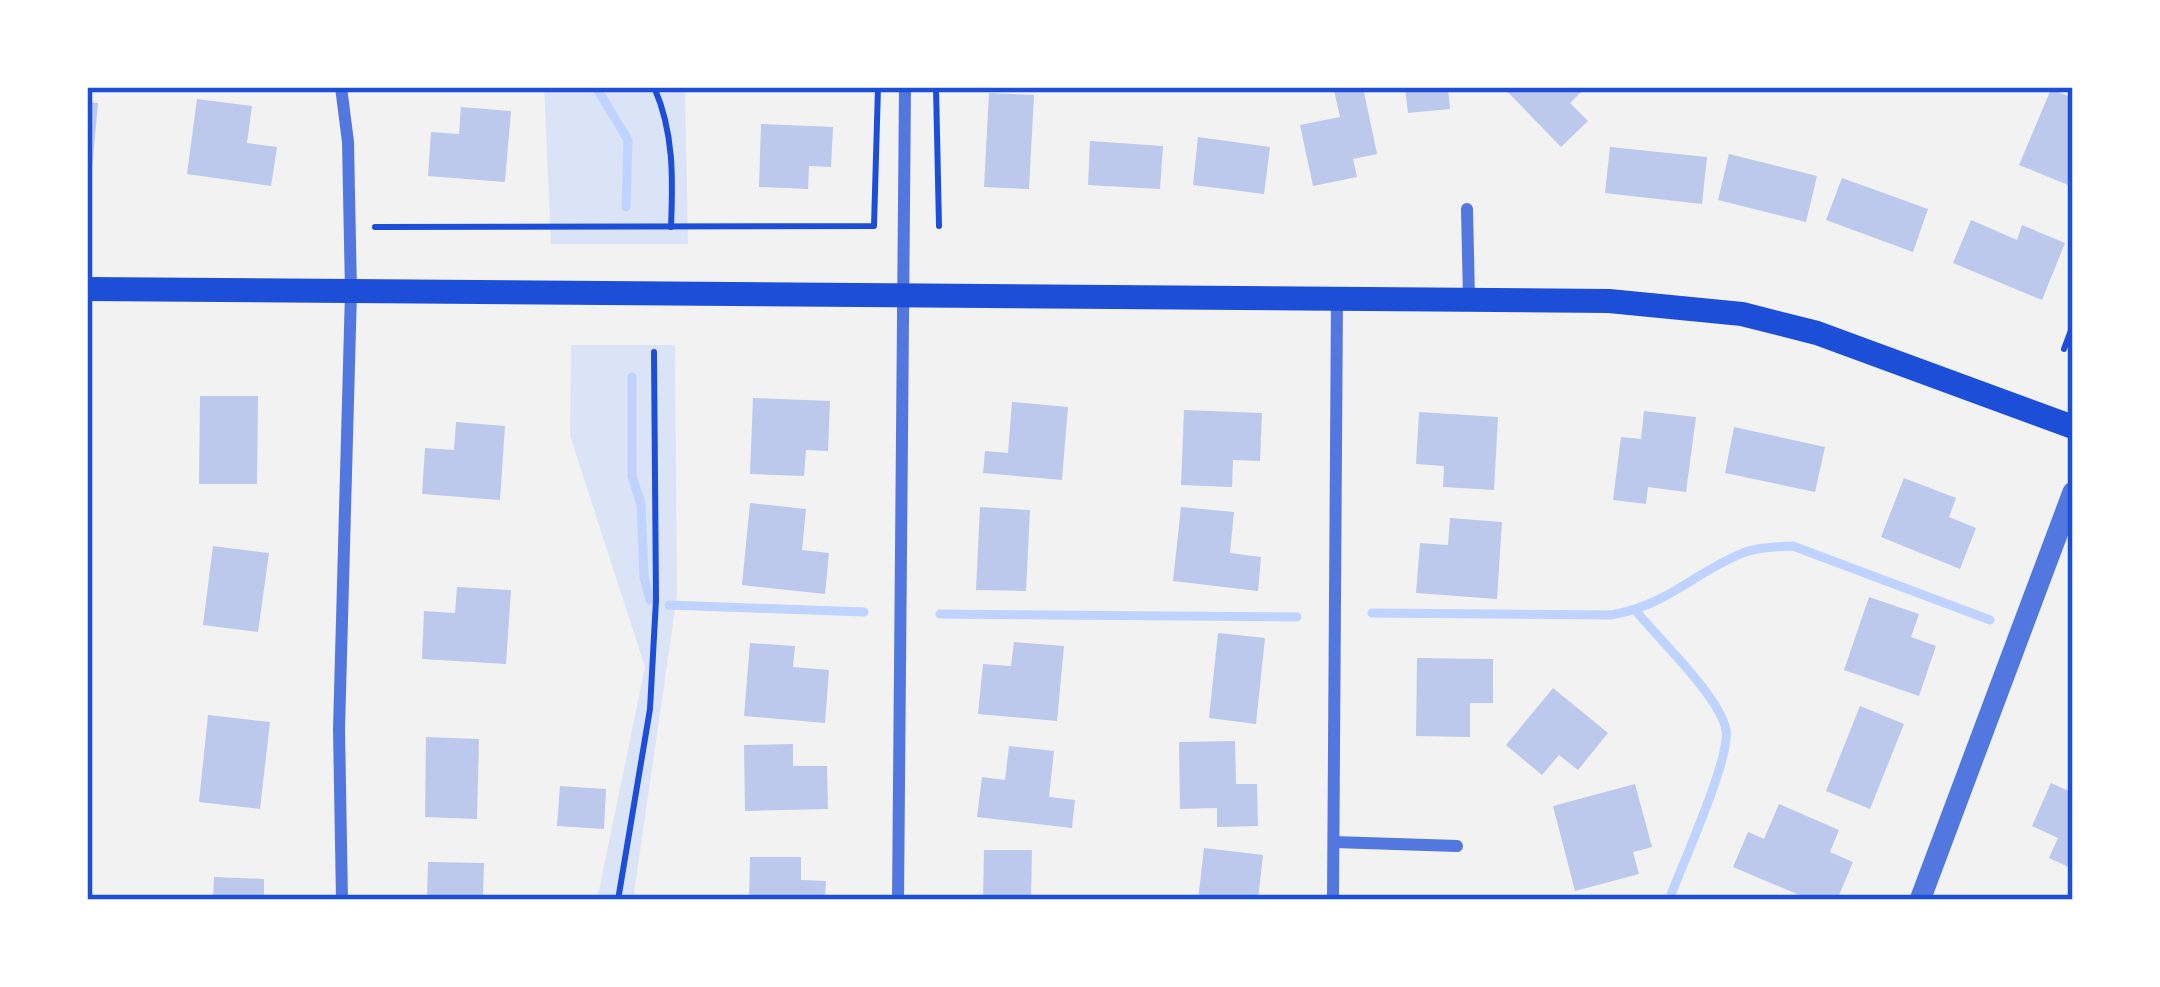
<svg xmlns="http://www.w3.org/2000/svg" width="2160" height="987" font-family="Figtree,sans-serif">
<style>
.green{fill:#dbe4f7}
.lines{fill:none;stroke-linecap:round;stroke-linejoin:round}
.stream{stroke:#bfd3fe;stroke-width:9}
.building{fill:#bdc9ec}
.path{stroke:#1d4ed8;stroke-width:6}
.minor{stroke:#5277de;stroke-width:12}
.tertiary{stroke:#5277de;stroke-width:21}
.secondary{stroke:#1d4ed8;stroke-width:24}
.neatline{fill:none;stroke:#1d4ed8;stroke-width:4.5}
</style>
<rect width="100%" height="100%" fill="#f2f2f2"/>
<!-- green -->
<g class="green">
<polygon points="544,87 685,87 688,244 551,244"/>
<polygon points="571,345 675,345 677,596 633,900 597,900 645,667 570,436"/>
</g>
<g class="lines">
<!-- stream -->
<g class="stream">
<polyline points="596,87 628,140 626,207"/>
<polyline points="632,377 632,476 641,504 644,577 650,600"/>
<polyline points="669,605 864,612"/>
<path d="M1635,610C1657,637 1721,698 1726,730C1731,758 1681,867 1669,900"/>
<path d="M1372,613L1611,615C1667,605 1690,576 1738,555C1755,547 1775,547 1793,546L1990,620"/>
<polyline points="940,614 1297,617"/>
</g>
</g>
<!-- building -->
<g class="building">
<polygon points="1348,87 1363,87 1377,154 1353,159 1357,177 1313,186 1300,125 1340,117 1334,90"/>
<polygon points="1405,87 1448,87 1450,109 1408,113"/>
<polygon points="1503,87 1586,87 1570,103 1588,121 1561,147"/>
<polygon points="2051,89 2073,98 2073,187 2019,165"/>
<polygon points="989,93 1034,95 1029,189 984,187"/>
<polygon points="197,99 252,106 247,143 277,147 271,186 187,174"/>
<polygon points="87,102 98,103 91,181 87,181"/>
<polygon points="461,107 511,111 505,182 428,176 431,132 459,134"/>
<polygon points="761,124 833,127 831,167 809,166 808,189 759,187"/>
<polygon points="1198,137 1270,147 1264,194 1193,185"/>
<polygon points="1090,141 1163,146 1160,189 1088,185"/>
<polygon points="1610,147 1707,157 1702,204 1605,193"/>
<polygon points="1729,154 1817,176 1806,222 1718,200"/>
<polygon points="1842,178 1928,209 1913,252 1826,220"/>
<polygon points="1971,220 2017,240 2022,225 2065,243 2042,300 1953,263"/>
<polygon points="200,396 258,396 257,484 199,484"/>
<polygon points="753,398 830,401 828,451 806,450 804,476 750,474"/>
<polygon points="1012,402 1068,407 1062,480 983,473 985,451 1008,453"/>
<polygon points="1184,410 1262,413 1260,461 1233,460 1232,487 1181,485"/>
<polygon points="1644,411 1696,417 1686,492 1648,487 1646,504 1613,500 1621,437 1641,439"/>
<polygon points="1419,412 1498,417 1494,490 1443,487 1444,466 1416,464"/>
<polygon points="456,422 505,426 500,500 422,494 425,448 454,450"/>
<polygon points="1734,427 1825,447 1815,492 1725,473"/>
<polygon points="1904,478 1956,498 1949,517 1976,528 1960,569 1881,537"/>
<polygon points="750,503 806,509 802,550 829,553 825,594 742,585"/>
<polygon points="980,507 1030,510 1026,591 976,590"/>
<polygon points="1181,507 1234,512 1230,553 1261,557 1258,591 1173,581"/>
<polygon points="1450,518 1502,522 1497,599 1416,593 1420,543 1448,545"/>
<polygon points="213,546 269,553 258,632 203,625"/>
<polygon points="457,587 511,590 506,664 422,659 424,611 455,613"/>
<polygon points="1869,597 1919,614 1911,637 1936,646 1919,696 1844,670"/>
<polygon points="1218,633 1265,638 1256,724 1209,718"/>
<polygon points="1014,642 1064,646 1057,721 978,714 983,664 1011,666"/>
<polygon points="750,643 795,646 793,667 829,670 825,723 744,716"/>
<polygon points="1417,658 1493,659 1493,703 1470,703 1470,737 1416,736"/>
<polygon points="1553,688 1608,733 1578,770 1559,755 1542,775 1506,745"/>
<polygon points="1860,706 1904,724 1870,809 1826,791"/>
<polygon points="208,715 270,722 260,809 199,802"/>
<polygon points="426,737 479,739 477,819 425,817"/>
<polygon points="1235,741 1236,784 1257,784 1258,826 1217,827 1217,808 1180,809 1179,742"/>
<polygon points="793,744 793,766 827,766 828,809 745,811 744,745"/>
<polygon points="1009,746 1054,751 1049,797 1075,800 1072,828 977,817 982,777 1005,780"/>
<polygon points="2051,783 2073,793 2073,869 2049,858 2058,838 2032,826"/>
<polygon points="1635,784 1652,847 1633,852 1639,874 1575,891 1553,806"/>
<polygon points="560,786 606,789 604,829 557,826"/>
<polygon points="1779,804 1839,830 1830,852 1853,862 1837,900 1811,900 1733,867 1748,832 1764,839"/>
<polygon points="1204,848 1263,855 1258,900 1198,900"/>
<polygon points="984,850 1032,850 1031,900 983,900"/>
<polygon points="750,857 801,857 801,880 826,881 825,900 749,900"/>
<polygon points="428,862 484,863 483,900 427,900"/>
<polygon points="214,877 264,879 264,900 213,900"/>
</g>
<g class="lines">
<!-- path -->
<g class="path">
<path d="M654,87C674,132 673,178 671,227"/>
<polyline points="936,87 939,226"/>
<polyline points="375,227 874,226 878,87"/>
<polyline points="2064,349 2073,325"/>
<polyline points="618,900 650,709 656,600 654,352"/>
</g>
<!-- minor -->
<g class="minor">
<polyline points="341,87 348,142 351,292 339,729 342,900"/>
<polyline points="1467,209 1469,299"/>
<polyline points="1334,842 1457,846"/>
<polyline points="898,900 905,87"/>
<polyline points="1333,900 1337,297"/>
</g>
<!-- tertiary -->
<polyline class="tertiary" points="1920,900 2073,492"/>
<!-- secondary -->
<polyline class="secondary" points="87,289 1609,301 1742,314 1817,333 2073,427"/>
</g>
<!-- border -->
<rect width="2160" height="987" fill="none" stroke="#ffffff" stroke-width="180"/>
<rect x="90" y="90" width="1980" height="807" class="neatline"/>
</svg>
